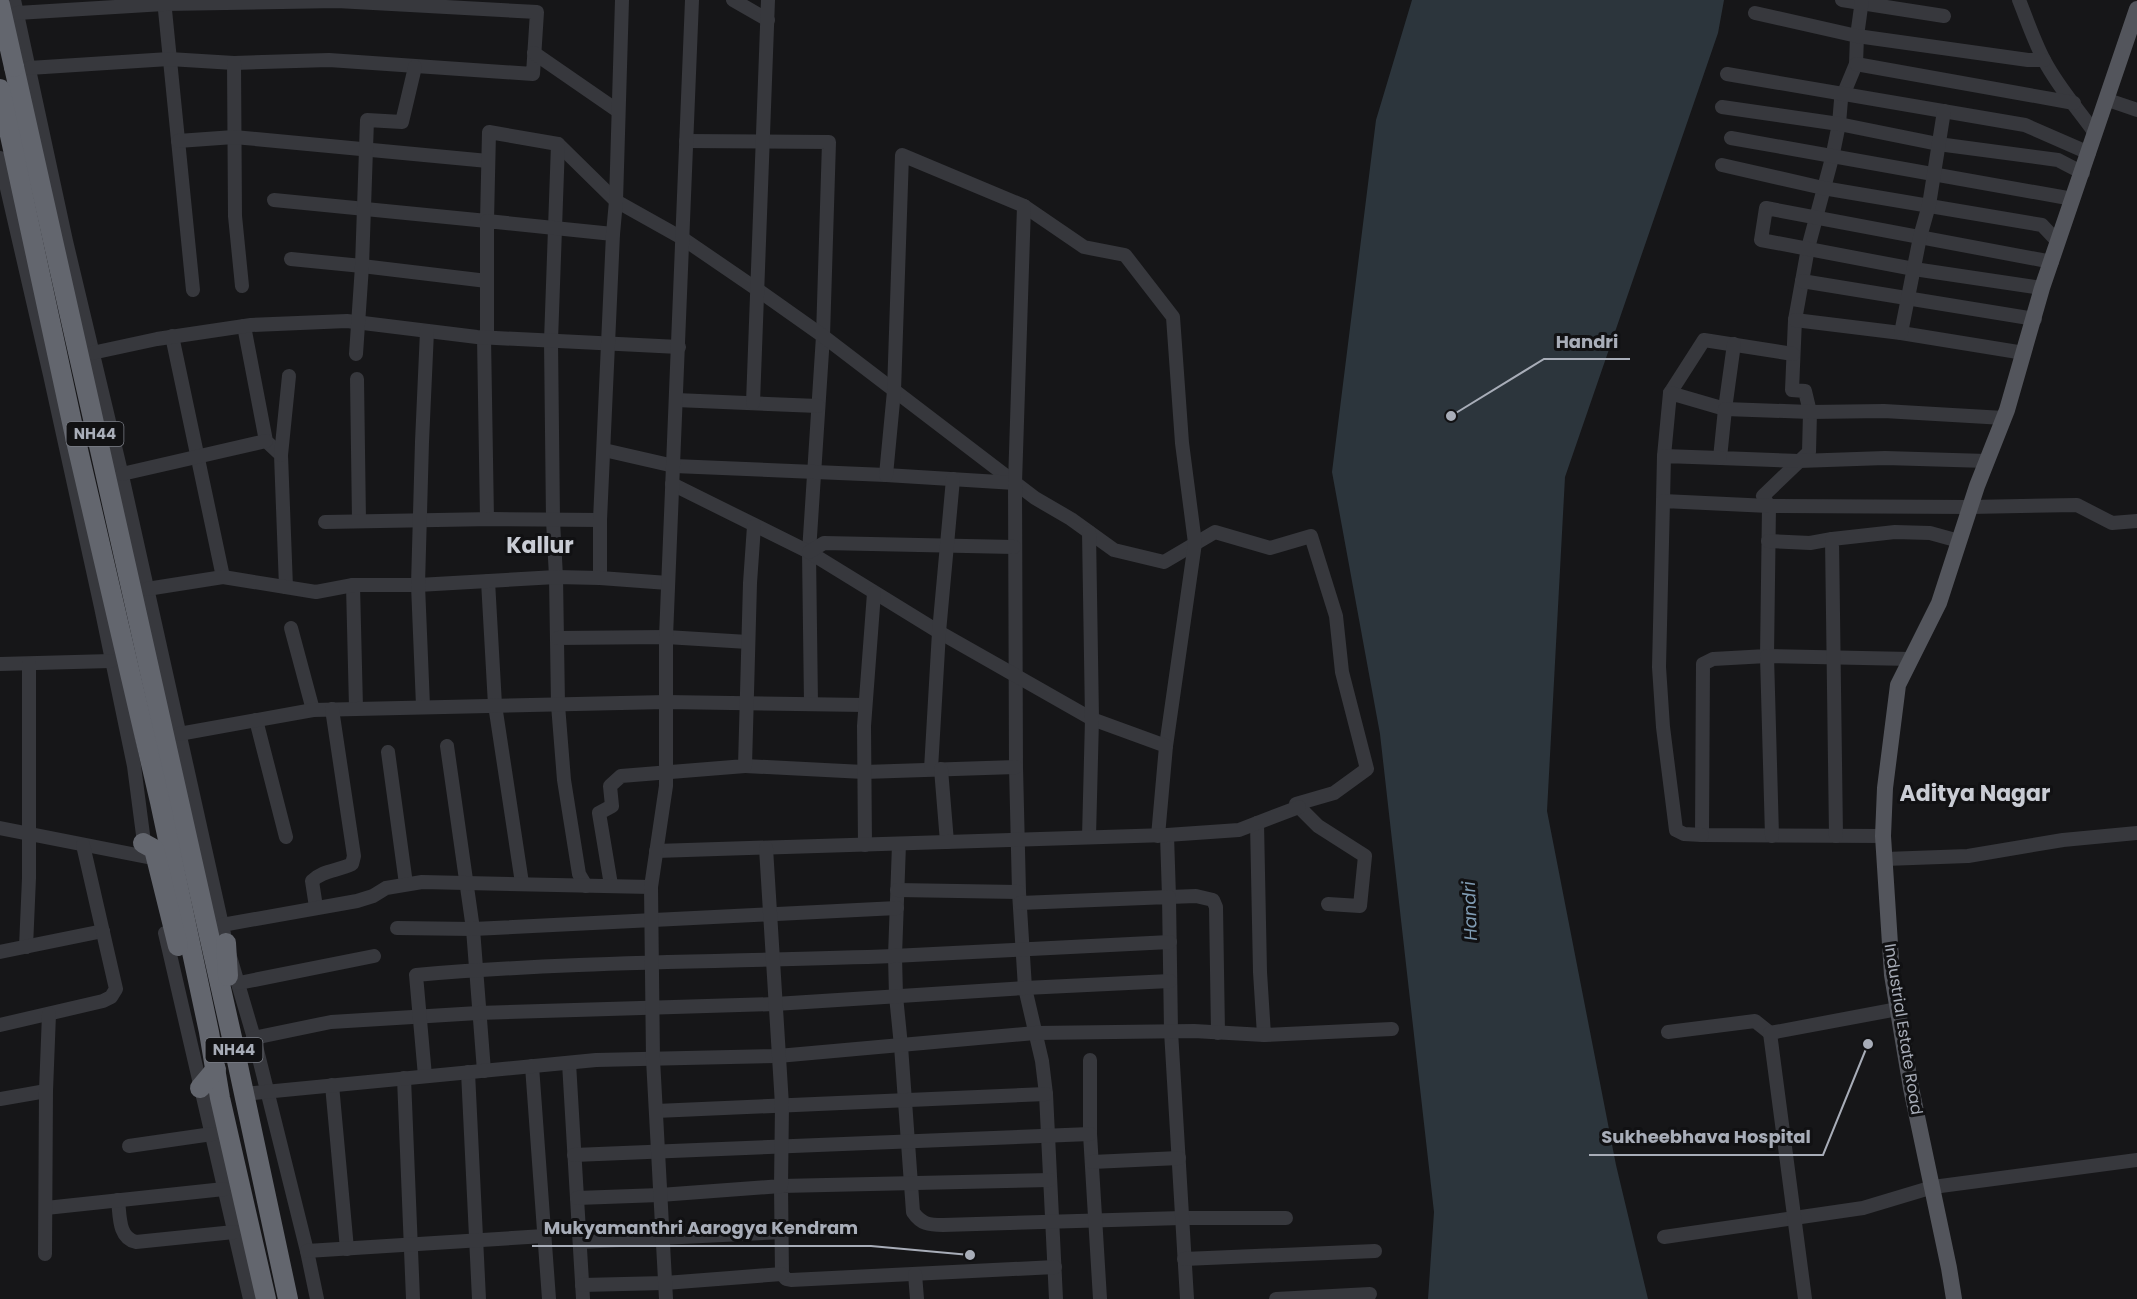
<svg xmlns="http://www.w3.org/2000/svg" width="2137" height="1299" font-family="Poppins,sans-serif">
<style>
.water{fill:#2c353c}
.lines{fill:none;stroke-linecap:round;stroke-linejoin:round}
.minor{stroke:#37383d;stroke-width:14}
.major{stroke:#53555c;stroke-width:16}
.highway{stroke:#63666e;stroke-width:20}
.highway-bridge{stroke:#63666e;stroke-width:20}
.labels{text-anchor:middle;stroke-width:6;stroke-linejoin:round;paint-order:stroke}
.shield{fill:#111113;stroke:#7b7e86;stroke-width:1.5}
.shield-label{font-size:15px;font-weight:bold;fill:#a8adb8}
.street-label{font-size:16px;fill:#a8adb8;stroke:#111113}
.water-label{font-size:18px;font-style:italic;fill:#7f9bb3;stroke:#111113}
.district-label{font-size:22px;font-weight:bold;fill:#c9ccd4;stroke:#111113}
.leader{fill:none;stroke:#a8adb8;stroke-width:2}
.callout-dot{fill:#a8adb8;stroke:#111113;stroke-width:2}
.callout-label{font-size:18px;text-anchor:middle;font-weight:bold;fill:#a8adb8;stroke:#111113;stroke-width:6;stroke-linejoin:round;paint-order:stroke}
</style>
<rect width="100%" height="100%" fill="#161618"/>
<!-- water -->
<polygon class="water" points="1412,0 1724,0 1718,33 1565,477 1547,811 1616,1165 1648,1299 1428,1299 1434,1212 1380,734 1332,472 1376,120"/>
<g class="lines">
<!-- minor -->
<g class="minor">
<polyline points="14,0 66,241 123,480 226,943 254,1038 307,1251 317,1299"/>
<polyline points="164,0 193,290"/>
<polyline points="733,0 768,20"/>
<polyline points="1842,0 1944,16"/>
<polyline points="1862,0 1857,36 1856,64 1841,100 1839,124 1832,158 1808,248 1795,320 1792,390 1805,391 1810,412 1809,452 1763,496 1769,506 1767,656 1713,659 1703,664 1702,835 1883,836"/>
<path d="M2019,0C2027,20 2034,41 2044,60C2058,87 2078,109 2095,133"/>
<polyline points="17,13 164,4 337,1 537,12 533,74 329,60 234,63 169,59 29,68"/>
<polyline points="1755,13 1857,36 2028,60 2044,60"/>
<polyline points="534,53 618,111"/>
<polyline points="234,63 235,216 242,286"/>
<polyline points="1856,64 2074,103"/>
<polyline points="1727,74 2025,125 2089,153"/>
<polyline points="2108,100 2137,110"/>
<polyline points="1722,107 1839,124 1938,144 2058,160 2083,173"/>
<polyline points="1731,138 2073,199"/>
<polyline points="178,141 234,137 488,161"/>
<polyline points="686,141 829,142 823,336 809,552 811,704"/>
<polyline points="558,144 616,201 682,238 758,290 823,336 1035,498 1071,519 1114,550 1164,562 1215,532 1270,548 1311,536 1336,616 1342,672 1367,769 1334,793 1296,804 1318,826 1365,856 1360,906 1328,904"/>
<polyline points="0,158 50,375 101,607 134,766 145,850"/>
<polyline points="1722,165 1823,188 2042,225 2058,242"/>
<polyline points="274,200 487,221 489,132 558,144 551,341 553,520 556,577 558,705 564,780 579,874 586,886"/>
<polyline points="1024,206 1084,247 1125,255 1173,317 1182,443 1195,543 1166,746"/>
<polyline points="291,259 362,266 487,281"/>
<polyline points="1802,281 2035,319"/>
<polyline points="2042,288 1914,269 1761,240 1766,208 2052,262"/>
<polyline points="1795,320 1901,333 2024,353"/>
<polyline points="244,326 266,441 281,455 286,587"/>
<polyline points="1901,333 1920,237 1929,205 1944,111"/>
<polyline points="172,336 223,577"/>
<polyline points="484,337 487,519"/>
<polyline points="487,337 487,221 613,234"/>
<polyline points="92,353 157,339 251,325 347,321 477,337 679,347"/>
<polyline points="356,354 362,266 367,120 402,122 415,67"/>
<polyline points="357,379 359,521"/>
<polyline points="1670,393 1704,340 1793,354"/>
<polyline points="676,400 818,406"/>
<polyline points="753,403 768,0"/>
<polyline points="604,450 674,466 886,475 1015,483"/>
<polyline points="281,455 289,376"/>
<polyline points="1664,456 1670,393 1725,409 1734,344"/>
<polyline points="1987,461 1885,458 1799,461 1720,458 1725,409 1810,412 1884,411 2004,418"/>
<polyline points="122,474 266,441"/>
<polyline points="886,475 894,391 902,155 1024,206 1015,483 1016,767 1019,892 1025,988 1042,1061 1046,1094 1056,1299"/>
<polyline points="672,484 809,552 939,632 1092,719 1166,746 1158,836"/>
<polyline points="1663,501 1664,456 1720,458"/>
<polyline points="325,522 493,519 600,520"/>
<polyline points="1089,532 1092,719 1089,837"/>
<polyline points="1768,541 1810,543 1832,539"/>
<polyline points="809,552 824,543 1014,547"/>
<polyline points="600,578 600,520 613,234 616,201 622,0"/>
<polyline points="488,581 495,705 522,883"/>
<polyline points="353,585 356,708"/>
<polyline points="147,589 223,577 316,592 353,585 418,585 556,577 600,578 668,583"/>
<polyline points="291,628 313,710"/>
<polyline points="558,638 666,637 748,642"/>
<polyline points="0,664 111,661"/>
<polyline points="423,706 418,585 422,442 427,331"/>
<polyline points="256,720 286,837"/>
<polyline points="179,734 313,710 666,702 865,705"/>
<polyline points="447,746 473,929 484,1071"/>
<polyline points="388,752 406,884"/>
<polyline points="745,766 864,772 1016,767"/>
<polyline points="931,769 939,632 953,479"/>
<polyline points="941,769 947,842"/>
<polyline points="1257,823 1260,972 1264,1035"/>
<polyline points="0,828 147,857"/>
<polyline points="1167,835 1169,897 1196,896 1213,900 1216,907 1218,1033"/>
<polyline points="1702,835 1684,834 1676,830 1663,727 1659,667 1663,501 1769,506 1970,507 2077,505 2112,523 2137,521"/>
<polyline points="1772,836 1767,656 1911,659"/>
<polyline points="1836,836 1832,539 1895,532 1930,533 1959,541"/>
<path d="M899,844L895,956L896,996L901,1046L913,1212C921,1224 929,1225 943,1225L1182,1218H1286"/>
<polyline points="865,845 864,726 874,593"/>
<polyline points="656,851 1167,835 1239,830 1299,807"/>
<polyline points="1885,859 1968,856 2063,840 2137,833"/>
<polyline points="611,885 599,813 612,806 610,786 621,776 745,766 750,583 754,526"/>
<polyline points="897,890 1019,892"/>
<polyline points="1020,903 1169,897 1171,1031 1187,1299"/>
<path d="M316,907L312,881C323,870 338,871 352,864L354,856L332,709"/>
<polyline points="222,925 357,901 373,896 386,888 422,882 651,887"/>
<polyline points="397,928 473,929 897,908"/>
<polyline points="165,933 250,1299"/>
<polyline points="26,947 29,878 29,664"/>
<polyline points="0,952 103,931"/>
<polyline points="239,983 374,956"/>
<polyline points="0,1025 103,1001 111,997 116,989 83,845"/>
<polyline points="1668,1032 1755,1021 1770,1033"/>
<polyline points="236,1060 254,1038 331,1022 478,1013 775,1004 1025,988 1170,981"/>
<polyline points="1090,1060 1090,1134 1100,1299"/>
<polyline points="569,1063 583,1299"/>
<polyline points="532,1066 549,1299"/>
<polyline points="468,1072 479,1299"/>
<path d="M425,1076L416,975C575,961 734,962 893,956C986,952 1078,946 1170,942"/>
<polyline points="404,1078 413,1299"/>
<polyline points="332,1085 347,1249"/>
<polyline points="244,1094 596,1060 778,1056 1035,1033 1194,1031 1264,1035 1392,1029"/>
<polyline points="0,1099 46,1091"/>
<polyline points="656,1111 1046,1094"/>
<polyline points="129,1146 212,1134"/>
<polyline points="574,1155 1090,1134"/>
<polyline points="1092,1162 1179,1158"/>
<polyline points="1050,1180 781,1186 782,1274 786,1279 791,1280 1055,1267"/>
<polyline points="577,1198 660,1195 781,1186 782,1105 766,848"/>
<path d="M118,1200C120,1215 118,1238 136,1242L234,1232"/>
<polyline points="46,1208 224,1189"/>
<polyline points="1664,1237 1863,1208 1933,1187 2137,1160"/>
<polyline points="580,1242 782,1232"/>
<polyline points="307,1251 544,1236"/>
<polyline points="45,1254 46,1091 49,1014"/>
<polyline points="1184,1259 1375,1251"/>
<polyline points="915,1274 917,1299"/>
<polyline points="582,1285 665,1283 782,1274"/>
<polyline points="666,1299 653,1059 651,887 666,786 666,637 692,0"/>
<polyline points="1276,1299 1370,1294"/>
<polyline points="1805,1299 1770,1033 1898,1009"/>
</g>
<!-- major -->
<polyline class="major" points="1954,1299 1949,1268 1911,1088 1892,975 1883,836 1885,788 1898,685 1939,603 1977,486 2007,410 2042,288 2137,9"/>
<!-- highway -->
<g class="highway">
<polyline points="14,67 233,1042 288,1299"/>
<polyline points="0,89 76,441 160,802 209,1032 220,1098 266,1299"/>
<polyline points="143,843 154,849 178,946"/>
<polyline points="226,943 228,976"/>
<polyline points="200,1088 216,1069"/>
</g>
<!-- highway-bridge -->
<polyline class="highway-bridge" points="0,5 14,67"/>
</g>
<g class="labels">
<!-- shield labels -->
<g class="shield">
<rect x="66.5" y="422" width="57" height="24" rx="4.5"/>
<rect x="205.5" y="1038" width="57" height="24" rx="4.5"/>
</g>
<g class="shield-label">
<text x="95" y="439">NH44</text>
<text x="234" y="1055">NH44</text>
</g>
<!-- street labels -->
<g class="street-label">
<text transform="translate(1904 1029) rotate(81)" y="6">Industrial Estate Road</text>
</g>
<!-- water labels -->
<g class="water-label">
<text transform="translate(1470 911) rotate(-92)" y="6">Handri</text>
</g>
<!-- district labels -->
<g class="district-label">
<text x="540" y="553">Kallur</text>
<text x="1975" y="801">Aditya Nagar</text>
</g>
</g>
<!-- callouts -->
<path class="leader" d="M1451 416L1544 359H1630M1868 1044L1823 1155H1589M970 1255L871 1246H532"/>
<g class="callout-dot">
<circle cx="1451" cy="416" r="6"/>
<circle cx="1868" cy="1044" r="6"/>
<circle cx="970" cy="1255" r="6"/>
</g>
<g class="callout-label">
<text x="1587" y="348">Handri</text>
<text x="1706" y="1143">Sukheebhava Hospital</text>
<text x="701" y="1234">Mukyamanthri Aarogya Kendram</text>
</g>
</svg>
